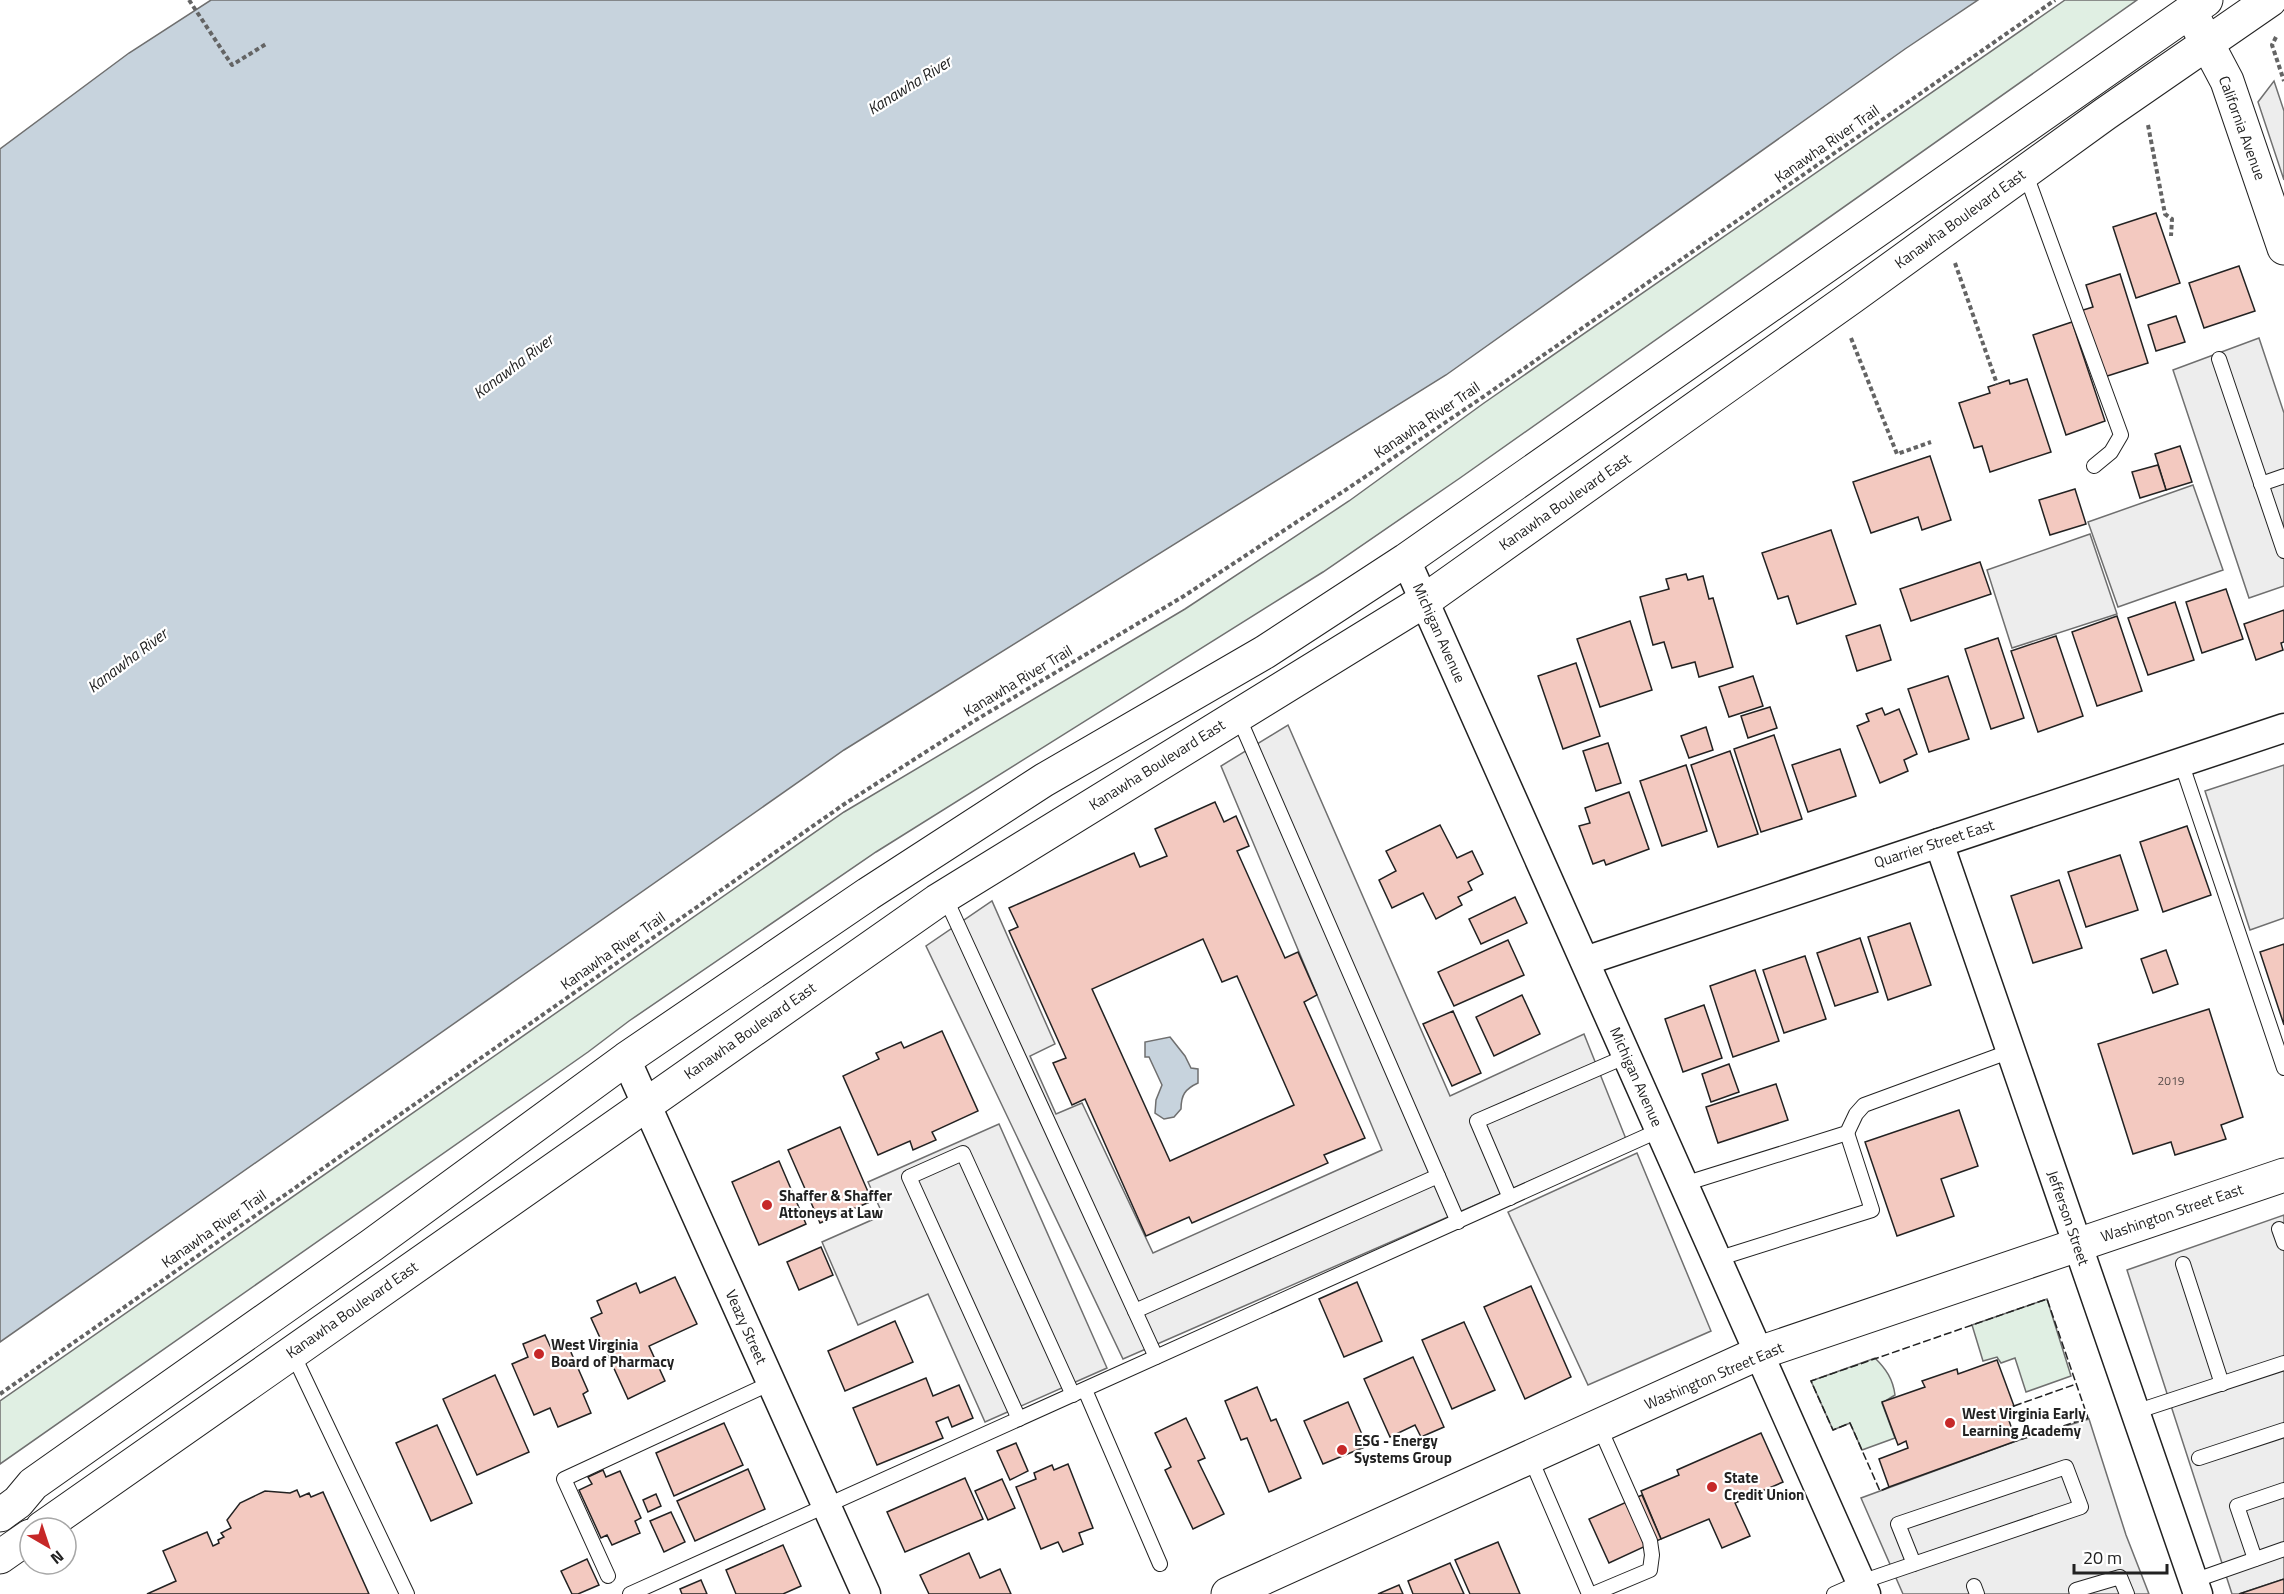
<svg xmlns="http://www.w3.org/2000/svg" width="2284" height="1594" font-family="'Titillium Web',sans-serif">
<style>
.green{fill:#e0efe3;stroke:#6f6f6f;stroke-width:1.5}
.parking{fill:#ededed;stroke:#6f6f6f;stroke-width:1.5}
.water{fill:#c7d3dd;stroke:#6f6f6f;stroke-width:1.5}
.building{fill:#f3c9c0;stroke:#222;stroke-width:1.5;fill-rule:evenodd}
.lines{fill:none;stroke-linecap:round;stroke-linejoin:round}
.lane-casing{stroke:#222;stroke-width:16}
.street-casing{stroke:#222;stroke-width:31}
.secondary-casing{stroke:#222;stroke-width:35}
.primary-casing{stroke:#222;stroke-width:35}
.path{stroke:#646464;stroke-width:4;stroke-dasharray:4.5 3;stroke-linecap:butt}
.lane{stroke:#fff;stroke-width:14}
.street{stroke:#fff;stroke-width:28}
.secondary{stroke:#fff;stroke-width:33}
.primary{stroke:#fff;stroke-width:33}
.fence{stroke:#222;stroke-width:1.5;stroke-dasharray:8 3;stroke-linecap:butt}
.poi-dot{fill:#c62828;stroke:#fff;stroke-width:2}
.labels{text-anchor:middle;stroke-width:4.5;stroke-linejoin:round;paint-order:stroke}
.number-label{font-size:12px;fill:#564c4a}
.street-label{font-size:15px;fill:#222;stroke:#fff}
.poi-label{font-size:15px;font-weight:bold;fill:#222;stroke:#fff;text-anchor:start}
.water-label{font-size:16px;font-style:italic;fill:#222;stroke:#fff}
</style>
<rect width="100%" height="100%" fill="#fff"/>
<!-- green -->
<g class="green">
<polygon points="2065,0 2137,0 1460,478 1323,572 876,852 629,1021 588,1052 0,1464 0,1401 844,812 1185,609 1349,501 1484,403"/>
<polygon points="2047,1299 2071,1376 2026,1392 2015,1358 2001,1363 1997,1357 1983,1361 1972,1325"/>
<path d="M1875,1358C1886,1369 1893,1379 1895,1395L1882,1403L1895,1438L1862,1450L1850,1423L1833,1430L1811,1381Z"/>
</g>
<!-- parking -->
<g class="parking">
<polygon points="2274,81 2284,111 2284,180 2258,102"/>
<polygon points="2259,338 2284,413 2284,586 2249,598 2173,370"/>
<polygon points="2193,485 2223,570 2118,607 2088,522"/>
<polygon points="2090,534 2117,614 2012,648 1987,570"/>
<polygon points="1288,725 1450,1096 1584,1034 1626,1139 1123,1359 926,946 992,901 1055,1044 1030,1056 1056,1114 1082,1103 1153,1253 1382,1150 1221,766"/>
<polygon points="2284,765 2284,918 2250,930 2205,791"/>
<polygon points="999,1124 1107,1368 985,1422 928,1294 858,1325 822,1242 883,1215 868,1182"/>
<polygon points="1637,1153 1711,1331 1588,1385 1508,1212"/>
<polygon points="2284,1215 2284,1579 2239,1594 2232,1594 2127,1270"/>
<polygon points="2089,1419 2126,1535 2149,1594 1903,1594 1861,1498 2016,1441"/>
</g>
<!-- water -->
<g class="water">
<polygon points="211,0 1978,0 1905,49 1446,375 844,750 0,1342 0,149 129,53"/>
<path d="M1170,1037L1185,1056L1191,1068L1198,1069V1083C1185,1089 1181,1095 1181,1109L1174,1117L1164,1119L1155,1113L1156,1100L1162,1085L1149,1057H1145V1042Z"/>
</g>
<!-- building -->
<g class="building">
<polygon points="2156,213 2180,283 2136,298 2113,227"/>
<polygon points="2239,266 2255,311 2204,328 2189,283"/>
<polygon points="2120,274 2148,363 2101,378 2080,311 2093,307 2086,285"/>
<polygon points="2176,316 2185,342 2156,351 2148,325"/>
<polygon points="2072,322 2105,421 2066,435 2033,335"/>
<polygon points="2027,379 2051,452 1990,472 1982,446 1974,448 1959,403 1990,393 1988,387 2009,380 2010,384"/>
<polygon points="2180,446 2192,482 2166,490 2155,454"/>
<polygon points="1930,456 1951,520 1922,530 1918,517 1871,533 1853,482"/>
<polygon points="2158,465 2166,490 2140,498 2132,472"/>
<polygon points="2075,489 2086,524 2050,535 2039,500"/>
<polygon points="1831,530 1856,604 1797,624 1788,596 1778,599 1762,553"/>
<polygon points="1980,562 1991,594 1911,621 1900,589"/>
<polygon points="1686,574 1688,580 1703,576 1709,599 1713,598 1733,667 1699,677 1695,662 1672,668 1664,642 1653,645 1640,597 1669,589 1666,579"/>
<polygon points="2226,589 2243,639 2202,653 2186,602"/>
<polygon points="2175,602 2194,660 2148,675 2128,618"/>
<polygon points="2284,610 2284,642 2281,643 2283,650 2256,660 2244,624"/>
<polygon points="2117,616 2142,691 2097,706 2072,632"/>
<polygon points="1630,621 1652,690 1600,707 1577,639"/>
<polygon points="1880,625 1891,660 1857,671 1846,636"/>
<polygon points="2056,636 2083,716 2038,732 2011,651"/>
<polygon points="1998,638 2024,718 1991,729 1965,649"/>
<polygon points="1576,663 1600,736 1563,749 1538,676"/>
<polygon points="1753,676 1763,706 1729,717 1719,687"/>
<polygon points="1948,676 1969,739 1929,752 1908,689"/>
<polygon points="1770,707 1777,728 1748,738 1741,716"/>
<polygon points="1882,708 1885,715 1899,709 1917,754 1904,760 1908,771 1880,783 1857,726 1869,721 1866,714"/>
<polygon points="1706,727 1713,750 1689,758 1681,736"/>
<polygon points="1774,735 1802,819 1761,832 1734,749"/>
<polygon points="1608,743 1621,783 1596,791 1583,751"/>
<polygon points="1840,749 1856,796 1808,812 1792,765"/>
<polygon points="1730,751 1758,834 1718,847 1691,765"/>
<polygon points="1686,765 1707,831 1662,846 1640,781"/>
<polygon points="1629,792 1649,849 1606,865 1604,860 1593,864 1579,826 1590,823 1585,808"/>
<path d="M1215,802L1224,822L1236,816L1249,846L1237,851L1285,958L1298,952L1317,995L1304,1002L1365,1138L1324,1155L1328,1163L1192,1223L1189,1217L1146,1236L1085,1099L1072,1105L1053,1063L1066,1058L1009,931L1018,927L1009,908L1134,853L1140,867L1167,856L1155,829ZM1203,939L1222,982L1237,976L1294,1105L1170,1161L1092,989Z"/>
<polygon points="1440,825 1457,858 1472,851 1483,874 1468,882 1472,890 1458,897 1462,905 1436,919 1423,893 1392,908 1379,880 1396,871 1386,851"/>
<polygon points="2187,826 2211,895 2163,912 2140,842"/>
<polygon points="2120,855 2138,910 2086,927 2068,872"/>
<polygon points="2059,880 2082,948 2033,963 2011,896"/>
<polygon points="1515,897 1527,923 1481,944 1469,919"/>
<polygon points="1910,923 1931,985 1888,1000 1868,937"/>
<polygon points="1860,938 1878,992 1835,1006 1817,953"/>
<polygon points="1508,940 1524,975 1454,1006 1438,972"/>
<polygon points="2284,944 2284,1025 2260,952"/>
<polygon points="2166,950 2178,984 2153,993 2141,959"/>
<polygon points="1805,956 1826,1019 1784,1033 1763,970"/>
<polygon points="1755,970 1779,1041 1733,1057 1710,986"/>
<polygon points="1522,995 1540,1034 1494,1056 1476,1017"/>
<polygon points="1704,1005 1722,1058 1683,1072 1665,1019"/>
<polygon points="2209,1009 2243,1117 2221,1125 2226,1139 2175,1155 2171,1142 2133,1154 2098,1044"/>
<polygon points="1453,1011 1481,1073 1452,1086 1423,1024"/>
<polygon points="942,1031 978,1111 932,1132 936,1140 913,1150 910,1141 878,1155 843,1076 879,1059 876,1053 901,1042 904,1048"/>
<polygon points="1729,1064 1739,1092 1711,1102 1702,1074"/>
<polygon points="1776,1084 1788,1120 1718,1143 1706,1107"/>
<polygon points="1959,1110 1978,1166 1941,1179 1954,1216 1897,1236 1865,1142"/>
<polygon points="840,1127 872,1201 820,1223 788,1150"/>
<polygon points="779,1161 806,1224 759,1245 732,1182"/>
<polygon points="821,1247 833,1275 799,1290 787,1262"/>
<polygon points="675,1277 697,1324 649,1346 665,1381 628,1399 591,1318 602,1313 597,1301 636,1283 640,1293"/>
<polygon points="1357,1282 1382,1341 1344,1357 1319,1299"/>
<polygon points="1531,1286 1571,1377 1525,1399 1484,1307"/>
<polygon points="895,1321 913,1362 845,1391 828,1351"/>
<polygon points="1464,1322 1495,1390 1452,1409 1422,1340"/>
<polygon points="545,1335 551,1348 566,1341 588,1391 583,1394 591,1413 558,1427 550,1408 534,1415 512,1364 528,1357 523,1344"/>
<polygon points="1413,1357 1444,1427 1421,1437 1415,1425 1390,1437 1364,1379"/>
<polygon points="1997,1360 2014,1406 2005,1409 2016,1441 1889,1487 1879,1459 1908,1448 1906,1441 1898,1445 1882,1402 1925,1387 1922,1381 1957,1369 1958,1374"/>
<polygon points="495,1375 529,1452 477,1475 443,1399"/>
<polygon points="926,1378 933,1396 959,1385 973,1418 952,1427 948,1417 936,1422 943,1438 877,1465 853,1408"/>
<polygon points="1257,1387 1271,1421 1276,1419 1301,1478 1269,1492 1247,1438 1241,1440 1225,1401"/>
<polygon points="1348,1402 1367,1446 1323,1464 1304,1421"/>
<polygon points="1186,1418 1205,1458 1198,1461 1224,1514 1193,1529 1165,1470 1171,1467 1155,1433"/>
<polygon points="724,1423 743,1465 674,1496 656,1453"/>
<polygon points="437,1425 472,1503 431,1521 396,1443"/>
<polygon points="1761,1433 1783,1482 1735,1503 1750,1536 1722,1548 1709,1519 1661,1539 1641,1491 1679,1475 1677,1470"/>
<polygon points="1016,1443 1028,1471 1010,1480 997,1451"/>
<polygon points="1068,1464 1093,1528 1079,1533 1083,1544 1063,1552 1058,1542 1041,1549 1016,1487 1036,1479 1034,1473 1052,1465 1054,1470"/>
<polygon points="748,1469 765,1509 695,1541 677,1501"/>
<polygon points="603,1470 606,1477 620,1471 641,1518 635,1521 640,1533 612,1545 607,1535 601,1538 579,1490 592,1484 588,1477"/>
<polygon points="965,1478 983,1519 905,1552 887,1512"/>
<polygon points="1002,1479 1015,1508 988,1520 975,1491"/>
<polygon points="297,1490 300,1497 309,1493 311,1497 323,1492 369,1594 147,1594 176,1581 163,1551 207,1532 213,1546 219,1543 218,1540 224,1537 221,1533 231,1528 227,1520 240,1503 265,1491 290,1493"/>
<polygon points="656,1494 661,1506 648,1512 643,1500"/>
<polygon points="1642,1495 1661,1539 1609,1563 1589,1519"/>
<polygon points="671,1512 685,1542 664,1552 650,1521"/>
<polygon points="1498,1542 1520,1594 1470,1594 1455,1560"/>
<polygon points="783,1545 801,1586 783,1594 736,1594 726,1570"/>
<polygon points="969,1553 980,1578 1000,1569 1011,1594 929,1594 920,1575"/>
<polygon points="587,1559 599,1585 578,1594 572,1594 561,1571"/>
<polygon points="1450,1563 1464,1594 1413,1594 1408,1581"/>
<polygon points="2284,1579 2284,1594 2239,1594"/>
<polygon points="701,1580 707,1594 682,1594 680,1589"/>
<polygon points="1399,1585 1403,1594 1378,1594"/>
</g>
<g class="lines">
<defs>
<g id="lane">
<polyline points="2025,172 2121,435 2111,452 2094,466"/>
<polyline points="2219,359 2284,551"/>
<polyline points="2261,484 2284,476"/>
<polyline points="1238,716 1458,1222"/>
<polyline points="2181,762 2284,1068"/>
<polyline points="945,897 1156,1357"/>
<polyline points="1684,1184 1847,1133 1856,1114 1864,1105 2011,1051"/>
<polyline points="1510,1198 1477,1121 1627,1056"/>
<polyline points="2279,1229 2284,1243"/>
<polyline points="1717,1259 1872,1210 1847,1133"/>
<polyline points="2183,1264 2222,1384"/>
<polyline points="1135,1311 1438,1176"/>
<polyline points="292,1352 407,1594"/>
<polyline points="1085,1390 1160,1564"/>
<polyline points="2135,1412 2284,1363"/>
<polyline points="1019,1419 909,1177 963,1153 1073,1395"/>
<polyline points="1530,1457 1589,1594"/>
<polyline points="2199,1458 2284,1430"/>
<polyline points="2255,1559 2237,1506 2284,1490"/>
<polyline points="608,1576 564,1479 771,1383"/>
<polyline points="2193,1581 2284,1549"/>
<polyline points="1974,1586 1977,1594"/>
<polyline points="630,1594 1660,1130"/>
<polyline points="1593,1594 1650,1570 1652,1555 1650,1541 1599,1426"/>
<polyline points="1834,1594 1861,1582 2081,1507 2066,1467 1898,1524 1914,1564"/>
<polyline points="2077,1594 2076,1590 2120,1577 2127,1594"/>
</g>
<g id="street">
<polyline points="1406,560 1866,1594"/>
<polyline points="1939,843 2198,1594"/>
<polyline points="1585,961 2284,728"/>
<polyline points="626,1059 866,1594"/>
</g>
<g id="secondary">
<polyline points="2190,11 2227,81 2284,248"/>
<polyline points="1228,1594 1759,1353 2284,1175"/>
</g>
<g id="primary">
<polyline points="0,1515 18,1502 33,1484 372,1245 626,1059 868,894 1044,780 1265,652 1406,560 2206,0"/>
<polyline points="42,1528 937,901 1424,601 1852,297 2105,114 2270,0"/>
<polyline points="0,1557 30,1536"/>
</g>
</defs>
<!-- lane casing -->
<use href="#lane" class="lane-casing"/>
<!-- street casing -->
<use href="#street" class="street-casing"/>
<!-- secondary casing -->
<use href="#secondary" class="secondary-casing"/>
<!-- primary casing -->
<use href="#primary" class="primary-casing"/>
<!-- path -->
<g class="path">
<polyline points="189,0 232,65 266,44"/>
<polyline points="2276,37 2272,45 2284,81"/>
<polyline points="2148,125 2165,214 2172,219 2171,236"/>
<polyline points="1955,263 1997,384"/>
<polyline points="1851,338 1897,454 1931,442"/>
<polyline points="0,1394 843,805 974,721 1184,596 1350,487 1483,397 2055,0"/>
</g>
<!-- lane -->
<use href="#lane" class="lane"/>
<!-- street -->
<use href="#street" class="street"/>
<!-- secondary -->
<use href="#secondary" class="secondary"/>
<!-- primary -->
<use href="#primary" class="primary"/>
<!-- fence -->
<g class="fence">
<polyline points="2014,1406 2076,1384"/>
<polyline points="1889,1487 1880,1491 1850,1423 1833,1430 1811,1381 2047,1299 2088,1418 2016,1441"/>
</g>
</g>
<!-- markers -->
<g class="poi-dot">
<circle cx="767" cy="1205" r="6"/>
<circle cx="539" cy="1354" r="6"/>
<circle cx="1950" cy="1423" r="6"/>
<circle cx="1342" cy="1450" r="6"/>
<circle cx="1712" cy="1487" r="6"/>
</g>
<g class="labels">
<!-- number labels -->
<g class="number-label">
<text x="2171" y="1085">2019</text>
</g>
<!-- street labels -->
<g class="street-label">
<text transform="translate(2242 128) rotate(70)" y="5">California Avenue</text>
<text transform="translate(1827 144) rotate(-35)" y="5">Kanawha River Trail</text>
<text transform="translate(1960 219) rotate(-36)" y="5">Kanawha Boulevard East</text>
<text transform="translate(1427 420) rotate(-34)" y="5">Kanawha River Trail</text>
<text transform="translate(1565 502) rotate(-35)" y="5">Kanawha Boulevard East</text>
<text transform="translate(1439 633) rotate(66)" y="5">Michigan Avenue</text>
<text transform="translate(1018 681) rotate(-31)" y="5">Kanawha River Trail</text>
<text transform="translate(1157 765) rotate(-32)" y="5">Kanawha Boulevard East</text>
<text transform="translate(1934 844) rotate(-18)" y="5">Quarrier Street East</text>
<text transform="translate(613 951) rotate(-35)" y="5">Kanawha River Trail</text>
<text transform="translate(750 1031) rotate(-35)" y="5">Kanawha Boulevard East</text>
<text transform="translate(1636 1077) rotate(66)" y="5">Michigan Avenue</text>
<text transform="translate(2172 1213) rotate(-19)" y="5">Washington Street East</text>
<text transform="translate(2068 1218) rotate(71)" y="5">Jefferson Street</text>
<text transform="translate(214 1229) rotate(-35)" y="5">Kanawha River Trail</text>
<text transform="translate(352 1310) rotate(-35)" y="5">Kanawha Boulevard East</text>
<text transform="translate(746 1327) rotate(66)" y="5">Veazy Street</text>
<text transform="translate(1714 1376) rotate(-23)" y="5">Washington Street East</text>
</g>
<!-- poi labels -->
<g class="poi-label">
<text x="779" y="1201">Shaffer &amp; Shaffer<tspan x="779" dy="17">Attoneys at Law</tspan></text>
<text x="551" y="1350">West Virginia<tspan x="551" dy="17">Board of Pharmacy</tspan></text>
<text x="1962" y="1419">West Virginia Early<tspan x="1962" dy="17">Learning Academy</tspan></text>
<text x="1354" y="1446">ESG - Energy<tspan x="1354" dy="17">Systems Group</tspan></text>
<text x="1724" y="1483">State<tspan x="1724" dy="17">Credit Union</tspan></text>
</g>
<!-- water labels -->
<g class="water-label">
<text transform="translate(909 85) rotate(-32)" y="6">Kanawha River</text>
<text transform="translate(513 366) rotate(-37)" y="6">Kanawha River</text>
<text transform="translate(127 660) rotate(-37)" y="6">Kanawha River</text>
</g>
</g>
<!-- north arrow -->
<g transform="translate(48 1546) rotate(141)"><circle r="28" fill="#ffffff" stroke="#a7a7a7" stroke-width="1.5"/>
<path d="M0-4.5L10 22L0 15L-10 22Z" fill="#c62828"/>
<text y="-9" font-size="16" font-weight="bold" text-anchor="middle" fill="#222222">N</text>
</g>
<!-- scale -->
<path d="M2074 1564v9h93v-9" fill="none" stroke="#222222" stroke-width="3"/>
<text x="2083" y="1564" font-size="18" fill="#222222" stroke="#ffffff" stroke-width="4.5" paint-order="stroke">20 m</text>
</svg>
